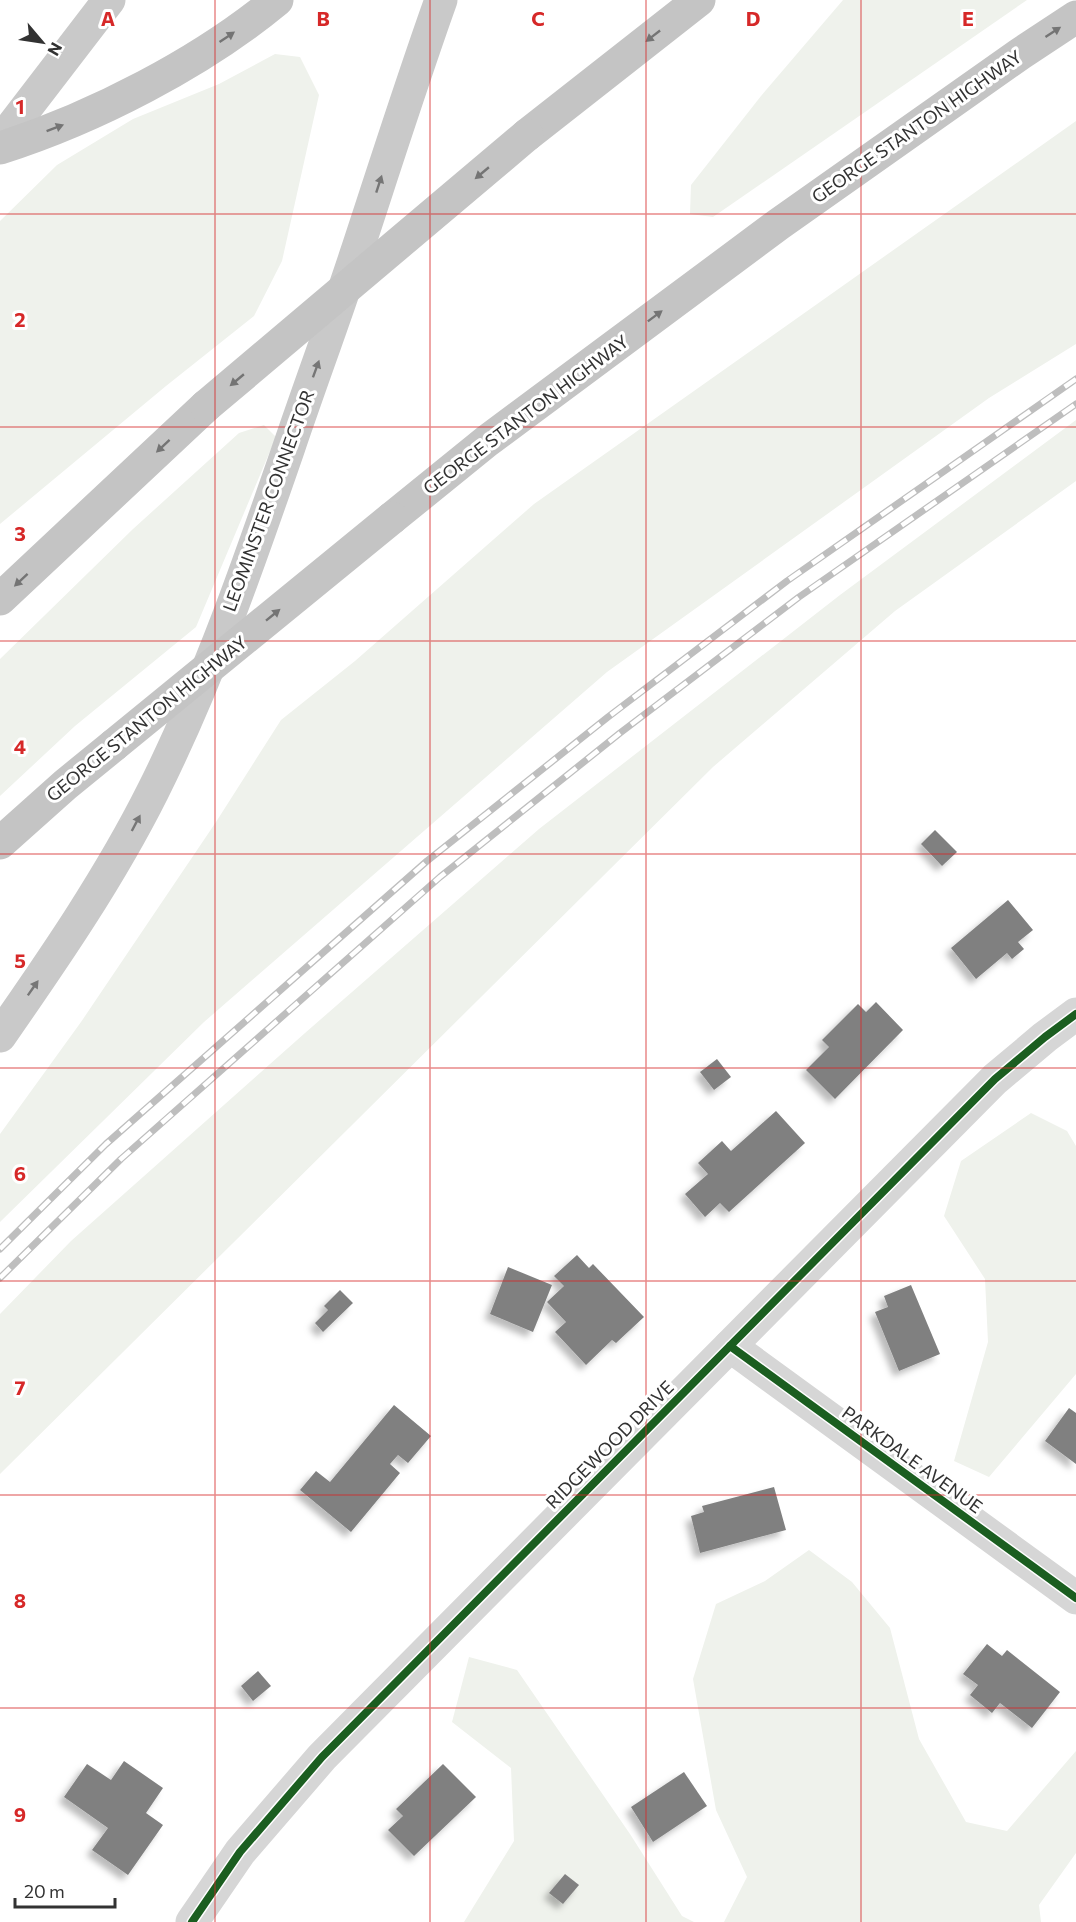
<svg xmlns="http://www.w3.org/2000/svg" width="1076" height="1922" font-family="Commissioner,sans-serif">
<style>
.green{fill:#eff2ec}
.building{fill:#808080;filter:url(#shadow)}
.lines{fill:none;stroke-linecap:round;stroke-linejoin:round}
.minor{stroke:#d6d6d6;stroke-width:33}
.major{stroke:#c9c9c9;stroke-width:33}
.highway{stroke:#c4c4c4;stroke-width:33}
.rail-casing{stroke:#bebebe;stroke-width:7}
.rail{stroke:#fff;stroke-width:4.5;stroke-dasharray:14;stroke-linecap:butt}
.highway-bridge{stroke:#c4c4c4;stroke-width:33}
.cycleway-casing{stroke:#fff;stroke-width:11}
.cycleway{stroke:#1b5e20;stroke-width:8}
.oneway{fill:#747474}
.oneway2{fill:#767676}
.grid{fill:none;stroke:#d62828;stroke-width:1.5;stroke-opacity:0.55}
.labels{text-anchor:middle;stroke-width:6;stroke-linejoin:round;paint-order:stroke}
.street-label{font-size:18px;fill:#323232;stroke:#fff}
.grid-label{font-size:20px;text-anchor:middle;font-weight:bold;fill:#d62828;stroke:#fff;stroke-width:6;stroke-linejoin:round;paint-order:stroke}
</style>
<defs>
<filter id="shadow"><feDropShadow dx="-5.5" dy="5.5" stdDeviation="3" flood-color="#0004"/></filter>
</defs>
<rect width="100%" height="100%" fill="#fff"/>
<!-- green -->
<g class="green">
<polygon points="843,0 1027,0 713,217 690,214 691,185 761,96"/>
<polygon points="275,54 300,57 319,95 282,261 254,316 166,386 0,524 0,221 57,165 133,119 219,84"/>
<polygon points="1076,121 1076,344 989,398 607,672 204,1022 0,1222 0,1134 81,1022 216,822 281,720 355,661 534,504"/>
<polygon points="1076,420 1076,481 895,611 713,767 0,1474 0,1314 71,1241 305,1033 539,829 840,595"/>
<polygon points="264,425 276,437 196,627 75,726 0,796 0,659 133,529 239,433"/>
<polygon points="1031,1113 1067,1131 1076,1146 1076,1374 989,1477 954,1461 988,1342 985,1279 944,1216 961,1161"/>
<polygon points="809,1550 852,1582 890,1628 919,1739 966,1822 1007,1831 1076,1751 1076,1853 1039,1905 1041,1922 724,1922 747,1877 716,1810 693,1679 716,1604 765,1581"/>
<polygon points="469,1657 517,1670 630,1834 682,1916 694,1922 464,1922 514,1841 511,1768 452,1722"/>
</g>
<!-- building -->
<g class="building">
<polygon points="935,830 957,852 942,866 921,844"/>
<polygon points="1008,900 1033,930 1018,942 1024,949 1012,959 1007,953 976,979 951,948"/>
<polygon points="876,1002 903,1030 835,1099 806,1070 829,1047 822,1040 858,1004 866,1012"/>
<polygon points="717,1059 731,1077 714,1090 700,1072"/>
<polygon points="776,1111 805,1143 729,1212 720,1203 705,1217 685,1194 708,1174 698,1163 722,1141 731,1151"/>
<polygon points="577,1255 589,1268 593,1264 644,1317 616,1343 612,1340 586,1365 555,1332 566,1322 547,1302 564,1286 554,1276"/>
<polygon points="508,1267 552,1285 533,1332 490,1314"/>
<polygon points="911,1285 940,1354 899,1371 875,1312 888,1307 884,1296"/>
<polygon points="340,1290 353,1303 323,1332 315,1323 328,1310 324,1306"/>
<polygon points="394,1405 431,1436 408,1463 398,1455 390,1464 400,1473 351,1532 300,1490 316,1471 330,1482"/>
<polygon points="1069,1408 1076,1413 1076,1464 1045,1441"/>
<polygon points="774,1487 786,1530 700,1553 691,1516 704,1512 702,1506"/>
<polygon points="987,1644 1002,1656 1007,1650 1060,1692 1032,1728 1000,1703 992,1713 970,1695 978,1685 963,1674"/>
<polygon points="258,1671 271,1686 253,1701 241,1686"/>
<polygon points="124,1761 163,1788 146,1813 163,1825 128,1875 92,1850 108,1828 64,1797 87,1764 111,1780"/>
<polygon points="443,1764 476,1797 414,1856 388,1830 403,1816 396,1809"/>
<polygon points="684,1772 707,1806 653,1842 631,1807"/>
<polygon points="565,1874 579,1885 563,1904 549,1893"/>
</g>
<g class="lines">
<!-- minor -->
<g class="minor">
<polyline points="730,1346 1076,1598"/>
<polyline points="192,1922 240,1852 322,1757 995,1079 1045,1037 1076,1014"/>
</g>
<!-- major -->
<g class="major">
<polyline points="0,142 109,0"/>
<path d="M0,1036C55,957 110,877 153,791C208,681 249,563 289,447C311,382 335,318 356,254C384,169 411,84 441,0"/>
</g>
<!-- highway -->
<g class="highway">
<polyline points="527,135 699,0"/>
<path d="M0,148C94,118 201,63 277,0"/>
<polyline points="392,518 487,441 779,224 1020,54 1076,17"/>
<polyline points="0,599 206,406"/>
<polyline points="0,843 65,785 114,745"/>
</g>
<defs>
<g id="rail">
<polyline points="0,1249 106,1144 427,861 608,717 787,581 1076,379"/>
<polyline points="0,1278 121,1159 440,877 620,733 799,597 1076,404"/>
</g>
</defs>
<!-- rail casing -->
<use href="#rail" class="rail-casing"/>
<!-- rail -->
<use href="#rail" class="rail"/>
<!-- highway-bridge -->
<g class="highway-bridge">
<polyline points="206,406 527,135"/>
<polyline points="114,745 392,518"/>
</g>
<defs>
<g id="cycleway">
<polyline points="730,1346 1076,1598"/>
<polyline points="192,1922 240,1852 322,1757 995,1079 1045,1037 1076,1014"/>
</g>
</defs>
<!-- cycleway casing -->
<use href="#cycleway" class="cycleway-casing"/>
<!-- cycleway -->
<use href="#cycleway" class="cycleway"/>
</g>
<!-- one-way arrows -->
<defs><path id="oneway-solid" d="M-6-.8H1V-3.2L6.5 0L1 3.2V.8H-6Z" transform="scale(1.5)"/></defs>
<g class="oneway">
<use href="#oneway-solid" transform="translate(1053 32) rotate(-33)"/>
<use href="#oneway-solid" transform="translate(653 36) rotate(142)"/>
<use href="#oneway-solid" transform="translate(227 37) rotate(-34)"/>
<use href="#oneway-solid" transform="translate(55 128) rotate(-21)"/>
<use href="#oneway-solid" transform="translate(482 173) rotate(140)"/>
<use href="#oneway-solid" transform="translate(655 316) rotate(-37)"/>
<use href="#oneway-solid" transform="translate(237 380) rotate(140)"/>
<use href="#oneway-solid" transform="translate(163 446) rotate(137)"/>
<use href="#oneway-solid" transform="translate(21 580) rotate(137)"/>
<use href="#oneway-solid" transform="translate(273 615) rotate(-39)"/>
</g>
<g class="oneway2">
<use href="#oneway-solid" transform="translate(379 184) rotate(-72)"/>
<use href="#oneway-solid" transform="translate(316 369) rotate(-70)"/>
<use href="#oneway-solid" transform="translate(136 823) rotate(-62)"/>
<use href="#oneway-solid" transform="translate(33 988) rotate(-55)"/>
</g>
<!-- grid -->
<path class="grid" d="M215,0V1922M430,0V1922M646,0V1922M861,0V1922M0,214H1076M0,427H1076M0,641H1076M0,854H1076M0,1068H1076M0,1281H1076M0,1495H1076M0,1708H1076"/>
<g class="labels">
<!-- street labels -->
<g class="street-label">
<text transform="translate(917 127) rotate(-35)" y="6">GEORGE STANTON HIGHWAY</text>
<text transform="translate(526 415) rotate(-37)" y="6">GEORGE STANTON HIGHWAY</text>
<text transform="translate(269 501) rotate(-70)" y="6">LEOMINSTER CONNECTOR</text>
<text transform="translate(147 719) rotate(-39)" y="6">GEORGE STANTON HIGHWAY</text>
<text transform="translate(610 1445) rotate(-45)" y="6">RIDGEWOOD DRIVE</text>
<text transform="translate(912 1460) rotate(36)" y="6">PARKDALE AVENUE</text>
</g>
</g>
<g class="grid-label">
<text x="108" y="26">A</text>
<text x="323" y="26">B</text>
<text x="538" y="26">C</text>
<text x="753" y="26">D</text>
<text x="968" y="26">E</text>
<text x="20" y="114">1</text>
<text x="20" y="327">2</text>
<text x="20" y="541">3</text>
<text x="20" y="754">4</text>
<text x="20" y="968">5</text>
<text x="20" y="1181">6</text>
<text x="20" y="1395">7</text>
<text x="20" y="1608">8</text>
<text x="20" y="1822">9</text>
</g>
<!-- north arrow -->
<g transform="translate(42 42) rotate(119)" stroke="#ffffff" stroke-width="4.5" paint-order="stroke">
<path d="M0-4.5L10 22L0 15L-10 22Z" fill="#323232"/>
<text y="-9" font-size="16" font-weight="bold" text-anchor="middle" fill="#323232">N</text>
</g>
<!-- scale -->
<path d="M15 1898v9h100v-9" fill="none" stroke="#323232" stroke-width="3"/>
<text x="24" y="1898" font-size="18" fill="#323232" stroke="#ffffff" stroke-width="4.5" paint-order="stroke">20 m</text>
</svg>
